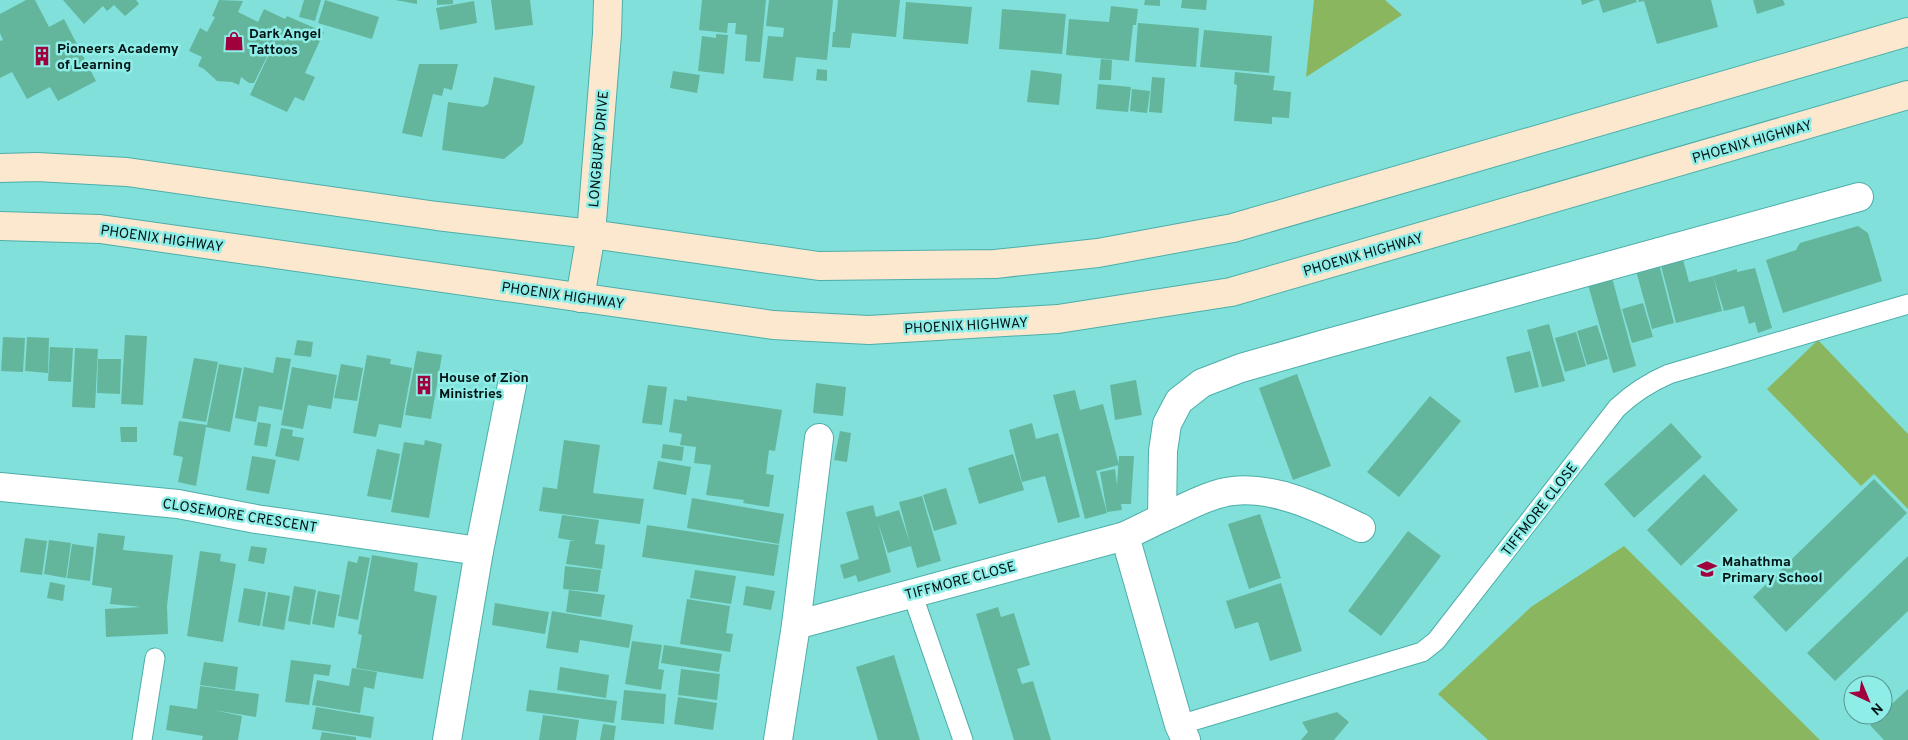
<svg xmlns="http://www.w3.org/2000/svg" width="1908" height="740" font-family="Overpass,sans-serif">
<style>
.green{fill:#8ab660}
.building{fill:#63b69c}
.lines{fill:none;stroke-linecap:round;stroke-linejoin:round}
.lane-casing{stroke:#4daea9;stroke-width:21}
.street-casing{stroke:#4daea9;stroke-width:30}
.secondary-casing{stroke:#4daea9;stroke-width:30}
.lane{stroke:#fff;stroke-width:19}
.street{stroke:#fff;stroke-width:28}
.secondary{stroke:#fce8cf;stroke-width:28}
.labels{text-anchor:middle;stroke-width:5;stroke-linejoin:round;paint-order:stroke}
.poi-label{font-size:14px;font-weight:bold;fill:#011413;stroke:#8fede8;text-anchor:start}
.street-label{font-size:14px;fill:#011413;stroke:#8fede8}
</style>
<rect width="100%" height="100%" fill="#82e0db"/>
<!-- green -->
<g class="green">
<polygon points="1314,0 1385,0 1402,15 1306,77"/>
<polygon points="1818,340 1908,434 1908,509 1874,474 1861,486 1767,389"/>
<polygon points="1624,546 1820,740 1488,740 1438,694 1531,607"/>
</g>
<!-- building -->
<g class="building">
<polygon points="26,0 35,0 49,27 64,19 96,81 58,101 50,87 27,99 12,72 0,78 0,41 3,40 0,33 0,14"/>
<polygon points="63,0 136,0 139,4 125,16 114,5 107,11 103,6 84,24"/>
<polygon points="219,0 243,1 238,12 258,22 264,9 285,19 287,16 324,32 305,73 315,77 304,101 295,97 287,112 250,95 282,26 254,83 249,83 241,77 239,85 232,82 217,81 204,69 198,66 202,57 189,51 200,28 207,32 215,17 212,16"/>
<polygon points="304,0 321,0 315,21 299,17"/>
<polygon points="325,0 379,17 372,39 318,23"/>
<polygon points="395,0 417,0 417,4"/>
<polygon points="437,0 453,0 453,4 437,5"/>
<polygon points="491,0 530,0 533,25 495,30"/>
<polygon points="702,0 766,0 760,62 745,61 747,35 735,34 736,23 728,23 727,33 699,30"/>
<polygon points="769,0 833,0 827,60 796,57 793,81 763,78 768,36 783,37 784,28 766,26"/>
<polygon points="838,0 900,0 896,37 852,33 850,48 832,47 833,32 835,32"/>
<polygon points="1145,0 1160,0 1160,6 1144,5"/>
<polygon points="1182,0 1207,0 1206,10 1181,8"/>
<polygon points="1581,0 1595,0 1582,5"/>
<polygon points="1599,0 1636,0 1637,2 1603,13"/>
<polygon points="1638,0 1711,0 1718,27 1657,44 1644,1 1639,2"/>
<polygon points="1753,0 1783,0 1785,5 1757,14"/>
<polygon points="474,1 477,23 440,30 436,8"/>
<polygon points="906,2 972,7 968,44 903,39"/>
<polygon points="1111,6 1138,9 1136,25 1133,25 1129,61 1066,55 1069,19 1109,22"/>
<polygon points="1002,9 1066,14 1062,54 999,49"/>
<polygon points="1138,23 1199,28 1196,67 1135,62"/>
<polygon points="1204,30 1272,36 1269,73 1200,67"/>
<polygon points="716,34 728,35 724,74 698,71 702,36 716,38"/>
<polygon points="1101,59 1112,60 1111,80 1099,80"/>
<polygon points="419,64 458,64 452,90 444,88 442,96 433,94 422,137 402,133"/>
<polygon points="817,69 827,70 827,81 816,80"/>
<polygon points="1031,70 1062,74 1059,105 1027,102"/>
<polygon points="673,71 700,75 697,93 670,88"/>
<polygon points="1235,72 1275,76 1273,90 1291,92 1289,118 1272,117 1272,124 1234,121 1237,85 1234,84"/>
<polygon points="494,77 535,86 523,143 504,159 442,150 448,102 483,107 488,104"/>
<polygon points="1152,77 1165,78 1162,113 1149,112"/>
<polygon points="1098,84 1131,87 1128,112 1096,109"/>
<polygon points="1132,89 1150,91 1147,113 1130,111"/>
<polygon points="1858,226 1868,233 1882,281 1783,313 1766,260 1796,250 1800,243"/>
<polygon points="1681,252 1689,282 1713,276 1722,311 1676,323 1659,258"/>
<polygon points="1658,260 1674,323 1652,329 1635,267"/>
<polygon points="1755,268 1772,328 1758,333 1755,322 1749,324 1744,306 1724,311 1713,276 1737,269 1737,272"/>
<polygon points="1611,274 1636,366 1613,373 1587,281"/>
<polygon points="1643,303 1653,337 1632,343 1622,309"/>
<polygon points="1549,324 1565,381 1542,387 1527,330"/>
<polygon points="1597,325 1608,359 1587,365 1577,331"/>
<polygon points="1576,332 1586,366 1565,372 1555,338"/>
<polygon points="125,335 147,336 143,405 121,404"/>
<polygon points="3,337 25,338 23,372 1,371"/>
<polygon points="27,337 49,338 48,373 25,371"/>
<polygon points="297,340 313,342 311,357 294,355"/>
<polygon points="50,347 73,348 71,382 48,381"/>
<polygon points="75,348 98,349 95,408 72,407"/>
<polygon points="417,351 442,355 431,419 405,415"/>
<polygon points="1530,351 1539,387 1515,393 1506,357"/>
<polygon points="367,355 391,359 390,364 412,368 401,428 379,424 376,437 353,433"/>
<polygon points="276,357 291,359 282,410 259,406 256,422 235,418 244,367 273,373"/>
<polygon points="194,358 218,362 206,422 182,418"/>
<polygon points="98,359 121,359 120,394 97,393"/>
<polygon points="219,364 242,368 230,432 206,427 196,486 178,482 183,457 173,455 179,421 207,425"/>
<polygon points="341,364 363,368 357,401 334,398"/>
<polygon points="292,367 337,375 331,409 308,405 303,429 281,425"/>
<polygon points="1297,374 1331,466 1293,480 1259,388"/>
<polygon points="1136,380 1142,415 1115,420 1110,385"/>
<polygon points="816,383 846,387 843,416 813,413"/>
<polygon points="648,385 667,387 662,425 642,423"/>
<polygon points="1075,390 1080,410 1103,404 1119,465 1096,471 1107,513 1085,519 1053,395"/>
<polygon points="687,396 782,410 775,451 769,450 766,474 774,475 769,507 743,503 744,500 706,495 711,465 694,463 696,447 680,445 682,434 669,432 674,399 687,401"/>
<polygon points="1430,396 1461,421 1399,497 1367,472"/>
<polygon points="258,422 271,424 267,447 254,445"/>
<polygon points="1032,423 1036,439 1058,433 1080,517 1058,523 1045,476 1022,482 1009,430"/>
<polygon points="1671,423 1702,457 1634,518 1604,484"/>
<polygon points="120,427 137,427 137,442 121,442"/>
<polygon points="281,428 293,430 292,436 304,438 299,461 275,456"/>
<polygon points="840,431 851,433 847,462 834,460"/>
<polygon points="425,440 442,444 429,518 391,512 404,442 424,445"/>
<polygon points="564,440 600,445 593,493 644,499 640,524 539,511 543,487 557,489"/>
<polygon points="663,444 684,447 682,461 661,458"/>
<polygon points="377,449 400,454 391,500 367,496"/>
<polygon points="1013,454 1024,490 979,504 968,468"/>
<polygon points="252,456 276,460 269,494 246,490"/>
<polygon points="1119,456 1134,456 1131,504 1121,504 1122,510 1107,512 1100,472 1115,469 1117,485"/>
<polygon points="658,461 691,467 686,495 653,489"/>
<polygon points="1704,474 1738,510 1681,566 1647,530"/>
<polygon points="1874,479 1907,513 1786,632 1753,597"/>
<polygon points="946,488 957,524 934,531 923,495"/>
<polygon points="922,496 941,561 917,568 911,546 888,553 878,523 891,572 858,582 856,575 844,579 840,565 859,559 846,512 873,505 876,517 899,510 910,543 899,502"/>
<polygon points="692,498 784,514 779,544 687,528"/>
<polygon points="1260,514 1281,578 1249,589 1228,524"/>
<polygon points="562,515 599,520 595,544 605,545 602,569 566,564 570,541 575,541 558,538"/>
<polygon points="647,525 779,545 774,576 642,557"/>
<polygon points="1408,531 1441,556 1381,636 1348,611"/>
<polygon points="98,533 125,536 123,550 173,555 167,606 168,634 106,637 105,609 141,607 110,604 112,588 92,585"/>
<polygon points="25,538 47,541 42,575 20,572"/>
<polygon points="49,540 71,543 66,578 44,574"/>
<polygon points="72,544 94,547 90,581 67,578"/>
<polygon points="251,546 267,548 264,564 248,561"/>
<polygon points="200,551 221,554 220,561 236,564 223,642 187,636"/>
<polygon points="372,555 418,563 414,591 437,596 423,679 356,668 362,635 358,634"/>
<polygon points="359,556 370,558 358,620 338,616 348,561 357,563"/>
<polygon points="1908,556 1908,611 1835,681 1807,653"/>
<polygon points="565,566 601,570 598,592 563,589"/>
<polygon points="695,570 736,576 731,604 690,598"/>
<polygon points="50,582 65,585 63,601 47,598"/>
<polygon points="1281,583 1302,651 1270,661 1258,622 1235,629 1226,601"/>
<polygon points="294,586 316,590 310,625 288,621"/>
<polygon points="746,586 775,591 771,610 743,605"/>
<polygon points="244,588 266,592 260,626 238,622"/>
<polygon points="569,590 605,595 601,617 566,612"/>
<polygon points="318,591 340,595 334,628 312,624"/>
<polygon points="268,592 290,596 284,630 262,626"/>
<polygon points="687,599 730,606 726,633 733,634 730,652 680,644"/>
<polygon points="495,603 549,612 545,634 492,625"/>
<polygon points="998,607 1001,617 1014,613 1030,665 1017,669 1022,684 1033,681 1051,740 1014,740 976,614"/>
<polygon points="552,611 633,625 629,648 580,640 578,653 546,648"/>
<polygon points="632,641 662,645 658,669 664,670 661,690 625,684"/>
<polygon points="664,645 722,654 719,672 661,663"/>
<polygon points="894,655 920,740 878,740 856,667"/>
<polygon points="291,660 331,665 329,676 314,674 309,705 285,702"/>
<polygon points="204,662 238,667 235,690 200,685"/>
<polygon points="560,667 609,675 606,698 557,690"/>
<polygon points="352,668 377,672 374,689 364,687 360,713 312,705 317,680 349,686"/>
<polygon points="681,669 720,674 717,700 678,695"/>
<polygon points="200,686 259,694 256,717 213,710 242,716 238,740 202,740 203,736 166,730 170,705 197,709"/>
<polygon points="1908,689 1908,740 1884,740 1870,725 1880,715 1883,715 1883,712"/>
<polygon points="529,690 617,701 614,723 526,711"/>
<polygon points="624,690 666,694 664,724 621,720"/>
<polygon points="678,697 717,703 713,730 674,724"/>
<polygon points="316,707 374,717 371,738 312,729"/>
<polygon points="1337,712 1349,722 1334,740 1301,740 1308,732 1302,722"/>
<polygon points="543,715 579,720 576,740 539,740"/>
<polygon points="603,724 616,726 614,740 600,740"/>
<polygon points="322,732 356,737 356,740 320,740"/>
</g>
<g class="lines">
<defs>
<g id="lane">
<polyline points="912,593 963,740"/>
<path d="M1179,725L1422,652L1436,641L1617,408C1633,393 1648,383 1669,374L1908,304"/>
<polyline points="142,740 155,658"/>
</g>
<g id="street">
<polyline points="0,487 178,504 256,519 479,551"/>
<path d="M1162,518C1183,509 1211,493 1233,491C1277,486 1323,510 1361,528"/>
<polyline points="1125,536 1179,725 1186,740"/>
<polyline points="796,625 1125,536 1162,518 1163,451 1167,424 1179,401 1202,383 1241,368 1325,344 1859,197"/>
<polyline points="447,740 479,551 512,385"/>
<polyline points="778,740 796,625 819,438"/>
</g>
<g id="secondary">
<polyline points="0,168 37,167 127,172 437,216 591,234 819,266 995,264 1098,253 1233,228 1908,32"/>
<polyline points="0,226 100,229 773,325 869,330 1058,319 1231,292 1908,95"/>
<polyline points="580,298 591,234 607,34 608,0"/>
</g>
</defs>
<!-- lane casing -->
<use href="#lane" class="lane-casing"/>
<!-- street casing -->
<use href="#street" class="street-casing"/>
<!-- secondary casing -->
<use href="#secondary" class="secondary-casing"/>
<!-- lane -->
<use href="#lane" class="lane"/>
<!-- street -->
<use href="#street" class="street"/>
<!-- secondary -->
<use href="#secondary" class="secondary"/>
</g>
<!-- icons -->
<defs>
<symbol id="shop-bare" viewBox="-9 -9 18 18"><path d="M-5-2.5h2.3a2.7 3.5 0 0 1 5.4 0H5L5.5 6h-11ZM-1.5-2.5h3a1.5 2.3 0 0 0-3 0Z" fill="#a0013c" stroke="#8fede8" stroke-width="2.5" paint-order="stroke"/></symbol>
<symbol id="building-bare" viewBox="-9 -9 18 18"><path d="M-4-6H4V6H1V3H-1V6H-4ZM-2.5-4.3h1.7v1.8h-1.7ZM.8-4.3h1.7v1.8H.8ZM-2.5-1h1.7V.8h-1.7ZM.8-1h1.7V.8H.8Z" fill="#a0013c" stroke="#8fede8" stroke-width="2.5" paint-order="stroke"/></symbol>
<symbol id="school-bare" viewBox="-9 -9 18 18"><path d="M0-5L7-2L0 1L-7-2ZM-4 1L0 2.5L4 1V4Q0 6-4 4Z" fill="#a0013c" stroke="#8fede8" stroke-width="2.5" paint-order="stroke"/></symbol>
</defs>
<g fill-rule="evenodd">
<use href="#shop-bare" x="220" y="27" width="28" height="28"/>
<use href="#building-bare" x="28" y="42" width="28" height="28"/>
<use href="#building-bare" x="410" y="371" width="28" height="28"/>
<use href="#school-bare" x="1693" y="555" width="28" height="28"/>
</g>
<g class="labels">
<!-- poi labels -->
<g class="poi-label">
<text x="249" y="38">Dark Angel<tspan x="249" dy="16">Tattoos</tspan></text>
<text x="57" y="53">Pioneers Academy<tspan x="57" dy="16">of Learning</tspan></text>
<text x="439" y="382">House of Zion<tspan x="439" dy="16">Ministries</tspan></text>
<text x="1722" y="566">Mahathma<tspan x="1722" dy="16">Primary School</tspan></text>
</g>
<!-- street labels -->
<g class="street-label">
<text transform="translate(1752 141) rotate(-16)" y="5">PHOENIX HIGHWAY</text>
<text transform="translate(598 149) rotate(-85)" y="5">LONGBURY DRIVE</text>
<text transform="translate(162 238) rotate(8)" y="5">PHOENIX HIGHWAY</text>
<text transform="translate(1363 254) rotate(-16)" y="5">PHOENIX HIGHWAY</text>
<text transform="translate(563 295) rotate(8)" y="5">PHOENIX HIGHWAY</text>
<text transform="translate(966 325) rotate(-3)" y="5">PHOENIX HIGHWAY</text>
<text transform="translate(1539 509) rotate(-52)" y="5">TIFFMORE CLOSE</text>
<text transform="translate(240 515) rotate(9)" y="5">CLOSEMORE CRESCENT</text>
<text transform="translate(960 580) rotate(-15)" y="5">TIFFMORE CLOSE</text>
</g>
</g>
<!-- north arrow -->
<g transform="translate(1868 700) rotate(136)"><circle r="24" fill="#8fede8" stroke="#569693"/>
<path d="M0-4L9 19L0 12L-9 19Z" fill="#a0013c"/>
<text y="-8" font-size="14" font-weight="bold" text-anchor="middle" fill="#011413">N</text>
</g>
</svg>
